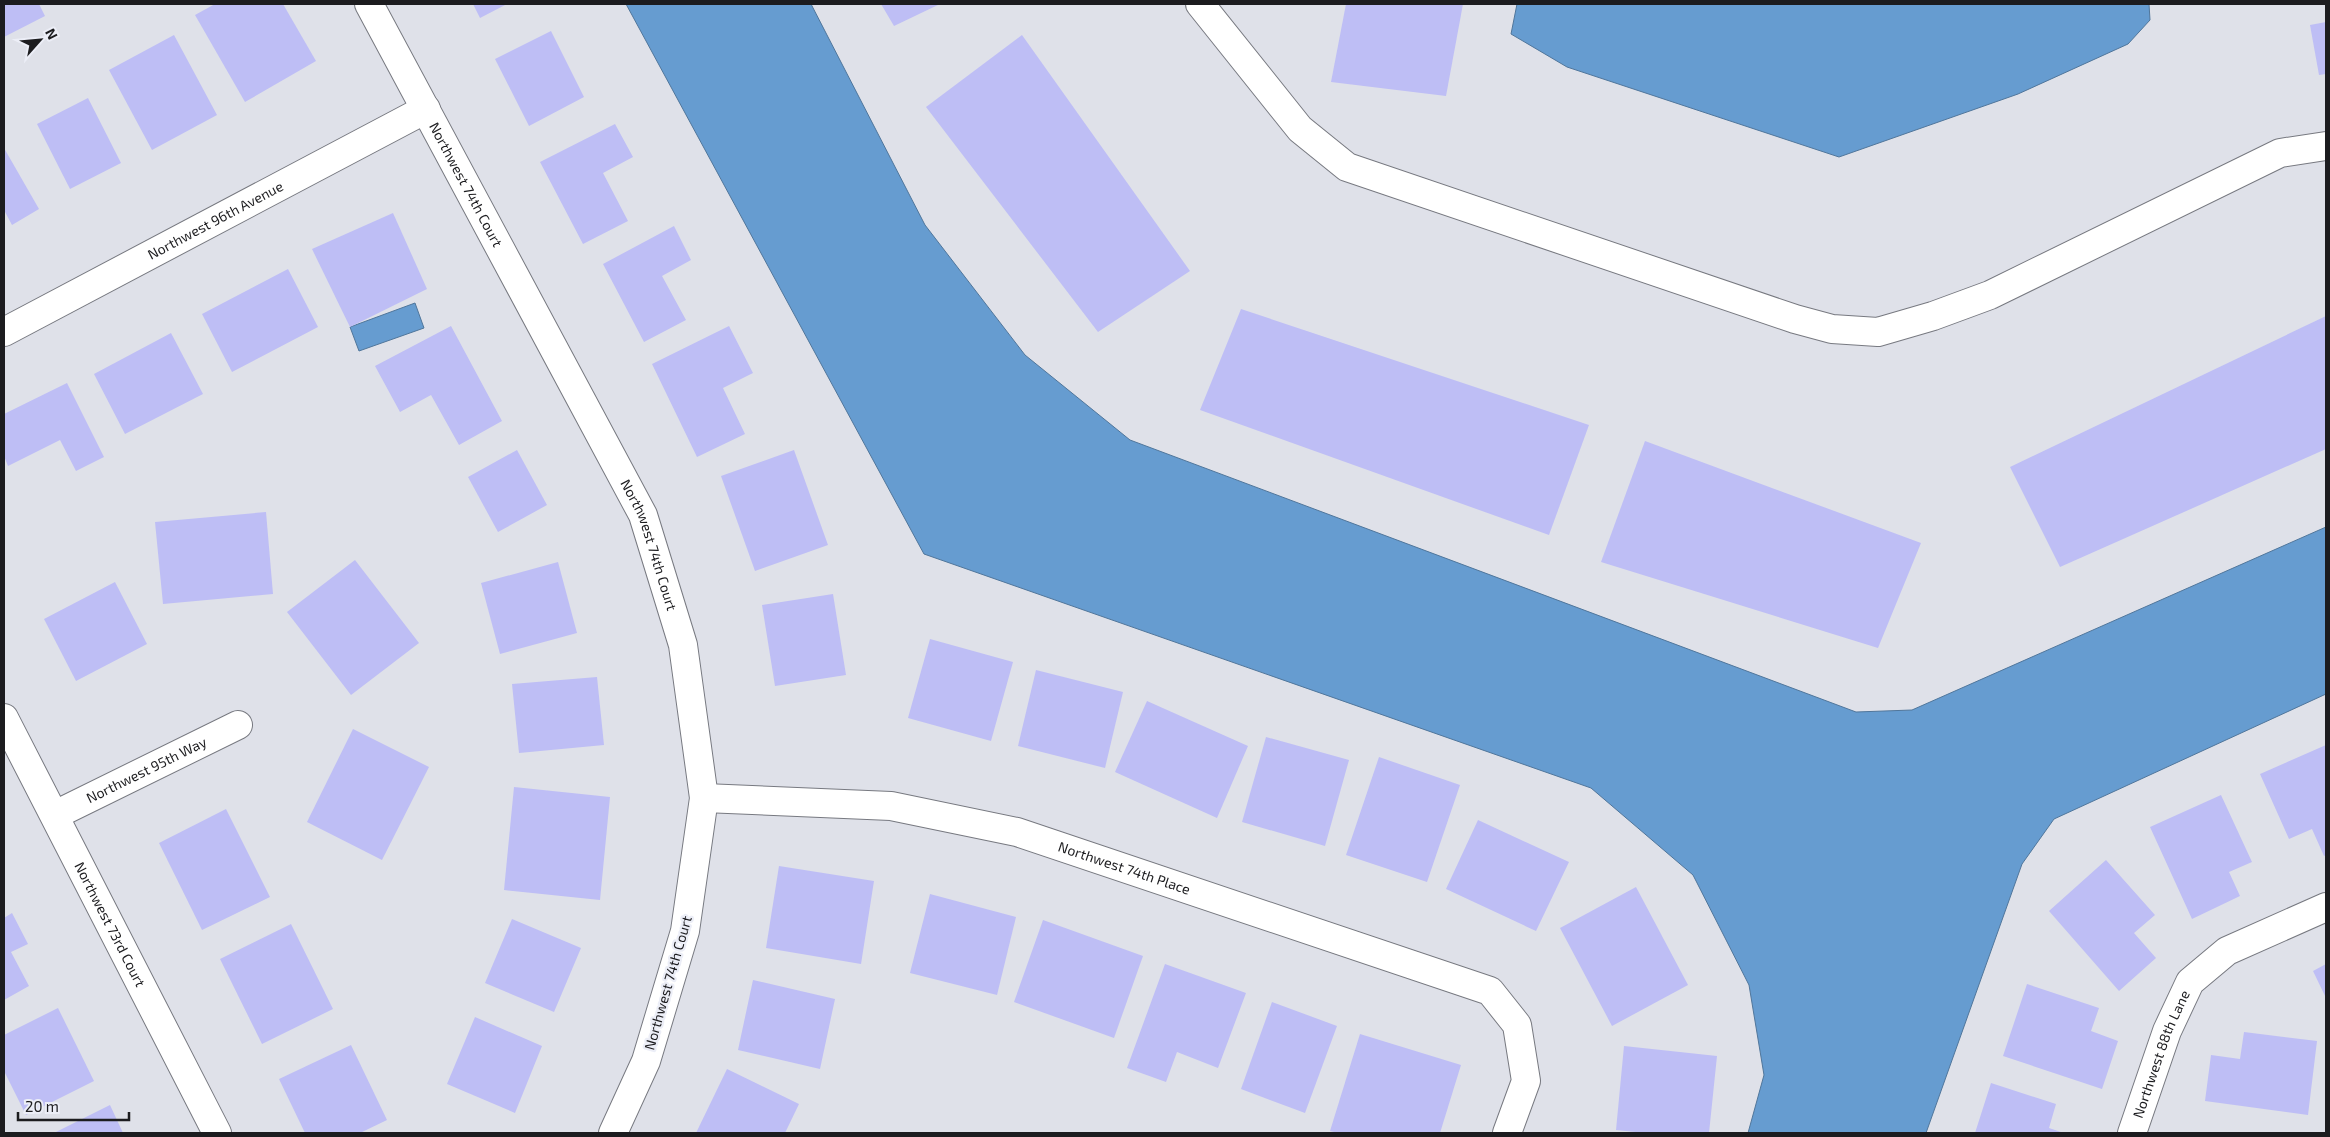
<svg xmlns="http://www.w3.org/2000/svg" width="2330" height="1137" font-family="'Exo 2',sans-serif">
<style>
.water{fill:#669cd0;stroke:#50769b}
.building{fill:#bebef5}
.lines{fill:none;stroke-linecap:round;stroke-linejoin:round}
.minor-casing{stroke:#777980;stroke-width:30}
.minor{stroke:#fff;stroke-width:28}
.labels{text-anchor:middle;stroke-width:4.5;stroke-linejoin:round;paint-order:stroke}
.street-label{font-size:14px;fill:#1c1c1f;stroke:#eceef7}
</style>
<rect width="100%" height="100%" fill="#dfe1e9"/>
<!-- water -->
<g class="water">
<polygon points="626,4 811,4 925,225 1025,355 1130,440 1856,712 1912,710 2326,527 2326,694 2054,819 2022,864 1926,1133 1748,1133 1764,1075 1749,985 1693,875 1591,788 924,554"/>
<polygon points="1517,4 2149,4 2150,20 2128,44 2018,94 1839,157 1567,67 1511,34"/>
<polygon points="415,303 424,328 359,351 350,327"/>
</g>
<!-- building -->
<g class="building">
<polygon points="4,4 39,4 45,16 4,37"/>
<polygon points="215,4 283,4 316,61 245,102 195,15"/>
<polygon points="473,4 507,4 480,18"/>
<polygon points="881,4 940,4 894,26"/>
<polygon points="1346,4 1463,4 1446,96 1331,82"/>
<polygon points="2326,22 2326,74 2319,75 2310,25"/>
<polygon points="551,31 584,97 529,126 495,59"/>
<polygon points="174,35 217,115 152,150 109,70"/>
<polygon points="1022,35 1190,271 1098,332 926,107"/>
<polygon points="88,98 121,163 70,189 37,124"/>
<polygon points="615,124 633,157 603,173 628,221 583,244 540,162"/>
<polygon points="4,148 39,209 12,225 4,210"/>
<polygon points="393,213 427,289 350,327 312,249"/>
<polygon points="674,226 691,260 662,276 686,320 644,342 603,264"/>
<polygon points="288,269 318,327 232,372 202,314"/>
<polygon points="1241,309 1589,425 1549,535 1200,410"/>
<polygon points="2326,316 2326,449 2060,567 2010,467"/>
<polygon points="451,326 502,421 459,445 431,395 400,412 375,366"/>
<polygon points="729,326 753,373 723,388 745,434 697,457 652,364"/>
<polygon points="171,333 203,394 125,434 94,374"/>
<polygon points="67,383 104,457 76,471 60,440 8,466 4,456 4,414"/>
<polygon points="1645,441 1921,543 1878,648 1601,562"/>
<polygon points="517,450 547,505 498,532 468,477"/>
<polygon points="794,450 828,545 755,571 721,476"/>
<polygon points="266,512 273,594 163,604 155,522"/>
<polygon points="355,560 419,643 351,695 287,612"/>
<polygon points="558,562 577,633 500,654 481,583"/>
<polygon points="115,582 147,644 76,681 44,619"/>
<polygon points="833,594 846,675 775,686 762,605"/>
<polygon points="930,639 1013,662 991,741 908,718"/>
<polygon points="1036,670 1123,692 1105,768 1018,746"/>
<polygon points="597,677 604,745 519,753 512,684"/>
<polygon points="1147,701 1248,746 1217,818 1115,772"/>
<polygon points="353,729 429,767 382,860 307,822"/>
<polygon points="1266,737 1349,760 1325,846 1242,822"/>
<polygon points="2326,745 2326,855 2324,856 2312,829 2289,839 2260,774"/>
<polygon points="1379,757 1460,785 1427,882 1346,855"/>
<polygon points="514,787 610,797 600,900 504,890"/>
<polygon points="2221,795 2252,862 2229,872 2240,896 2192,919 2150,827"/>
<polygon points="226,809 270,897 202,930 159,843"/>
<polygon points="1478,820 1569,862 1536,931 1446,889"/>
<polygon points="2106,860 2155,915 2134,933 2156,958 2119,991 2049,911"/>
<polygon points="779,866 874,881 861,964 766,948"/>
<polygon points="1636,887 1688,985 1612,1026 1560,928"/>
<polygon points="930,894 1016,917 997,995 910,973"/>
<polygon points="12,913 28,944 11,952 29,986 4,1000 4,918"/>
<polygon points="512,919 581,948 554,1012 485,983"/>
<polygon points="1043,920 1143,956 1114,1038 1014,1002"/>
<polygon points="291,924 333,1009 262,1044 220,959"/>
<polygon points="1165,964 1246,993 1218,1068 1177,1052 1166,1082 1127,1068"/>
<polygon points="2326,964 2326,998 2313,971"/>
<polygon points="753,980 835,999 820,1069 738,1050"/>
<polygon points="2027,984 2099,1008 2091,1031 2118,1041 2102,1089 2003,1056"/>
<polygon points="1272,1002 1337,1026 1305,1113 1241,1089"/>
<polygon points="58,1008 94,1081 26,1115 4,1071 4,1035"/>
<polygon points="475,1017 542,1046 515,1113 447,1084"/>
<polygon points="2244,1032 2317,1041 2308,1115 2205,1101 2211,1055 2240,1059"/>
<polygon points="1360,1034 1461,1065 1440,1133 1338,1133 1330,1131"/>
<polygon points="351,1045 387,1120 360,1133 305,1133 279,1079"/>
<polygon points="1624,1046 1717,1056 1709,1133 1645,1133 1616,1130"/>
<polygon points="727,1069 799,1104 785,1133 696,1133"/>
<polygon points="1991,1083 2056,1104 2049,1128 2064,1133 1975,1133"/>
<polygon points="110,1105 123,1133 54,1133"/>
</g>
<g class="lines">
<defs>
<g id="minor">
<path id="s1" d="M369,4L643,515L683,645L704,798L685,931L646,1061L613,1133"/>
<polyline points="1200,4 1300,129 1347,167 1795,319 1832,329 1878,332 1933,316 1990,295 2280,153 2326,146"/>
<path id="s2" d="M4,332L426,109"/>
<path id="s3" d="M4,718L217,1133"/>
<path id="s4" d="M704,798L891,806L1017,832L1490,991L1517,1025L1526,1081L1507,1133"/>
<path id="s5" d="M55,815L238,725"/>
<path id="s6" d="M2132,1133L2167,1031L2190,982L2227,951L2326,907"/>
</g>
</defs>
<!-- minor casing -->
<use href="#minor" class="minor-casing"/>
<!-- minor -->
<use href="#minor" class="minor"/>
</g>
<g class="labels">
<!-- street labels -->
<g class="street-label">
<text dy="5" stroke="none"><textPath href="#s1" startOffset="205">Northwest 74th Court</textPath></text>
<text dy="5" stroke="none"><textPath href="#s2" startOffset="239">Northwest 96th Avenue</textPath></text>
<text dy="5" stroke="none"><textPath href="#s1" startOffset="610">Northwest 74th Court</textPath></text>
<text dy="5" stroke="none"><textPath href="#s5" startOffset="102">Northwest 95th Way</textPath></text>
<text dy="5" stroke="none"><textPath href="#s4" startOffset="429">Northwest 74th Place</textPath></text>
<text dy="5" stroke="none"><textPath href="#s3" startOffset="232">Northwest 73rd Court</textPath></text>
<text transform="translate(668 983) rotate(-74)" y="5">Northwest 74th Court</text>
<text dy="5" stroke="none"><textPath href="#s6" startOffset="84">Northwest 88th Lane</textPath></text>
</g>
</g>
<!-- border -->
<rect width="2330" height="1137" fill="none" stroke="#1c1c1f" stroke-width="10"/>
<!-- north arrow -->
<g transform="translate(40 40) rotate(63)" stroke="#eceef7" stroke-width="4" paint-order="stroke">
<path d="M0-4L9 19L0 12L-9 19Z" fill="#1c1c1f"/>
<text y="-8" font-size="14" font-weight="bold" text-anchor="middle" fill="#1c1c1f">N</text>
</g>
<!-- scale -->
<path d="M18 1112v8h111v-8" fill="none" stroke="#1c1c1f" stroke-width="2.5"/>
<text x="25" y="1112" font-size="15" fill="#1c1c1f" stroke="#eceef7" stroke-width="4" paint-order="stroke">20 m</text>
</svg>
